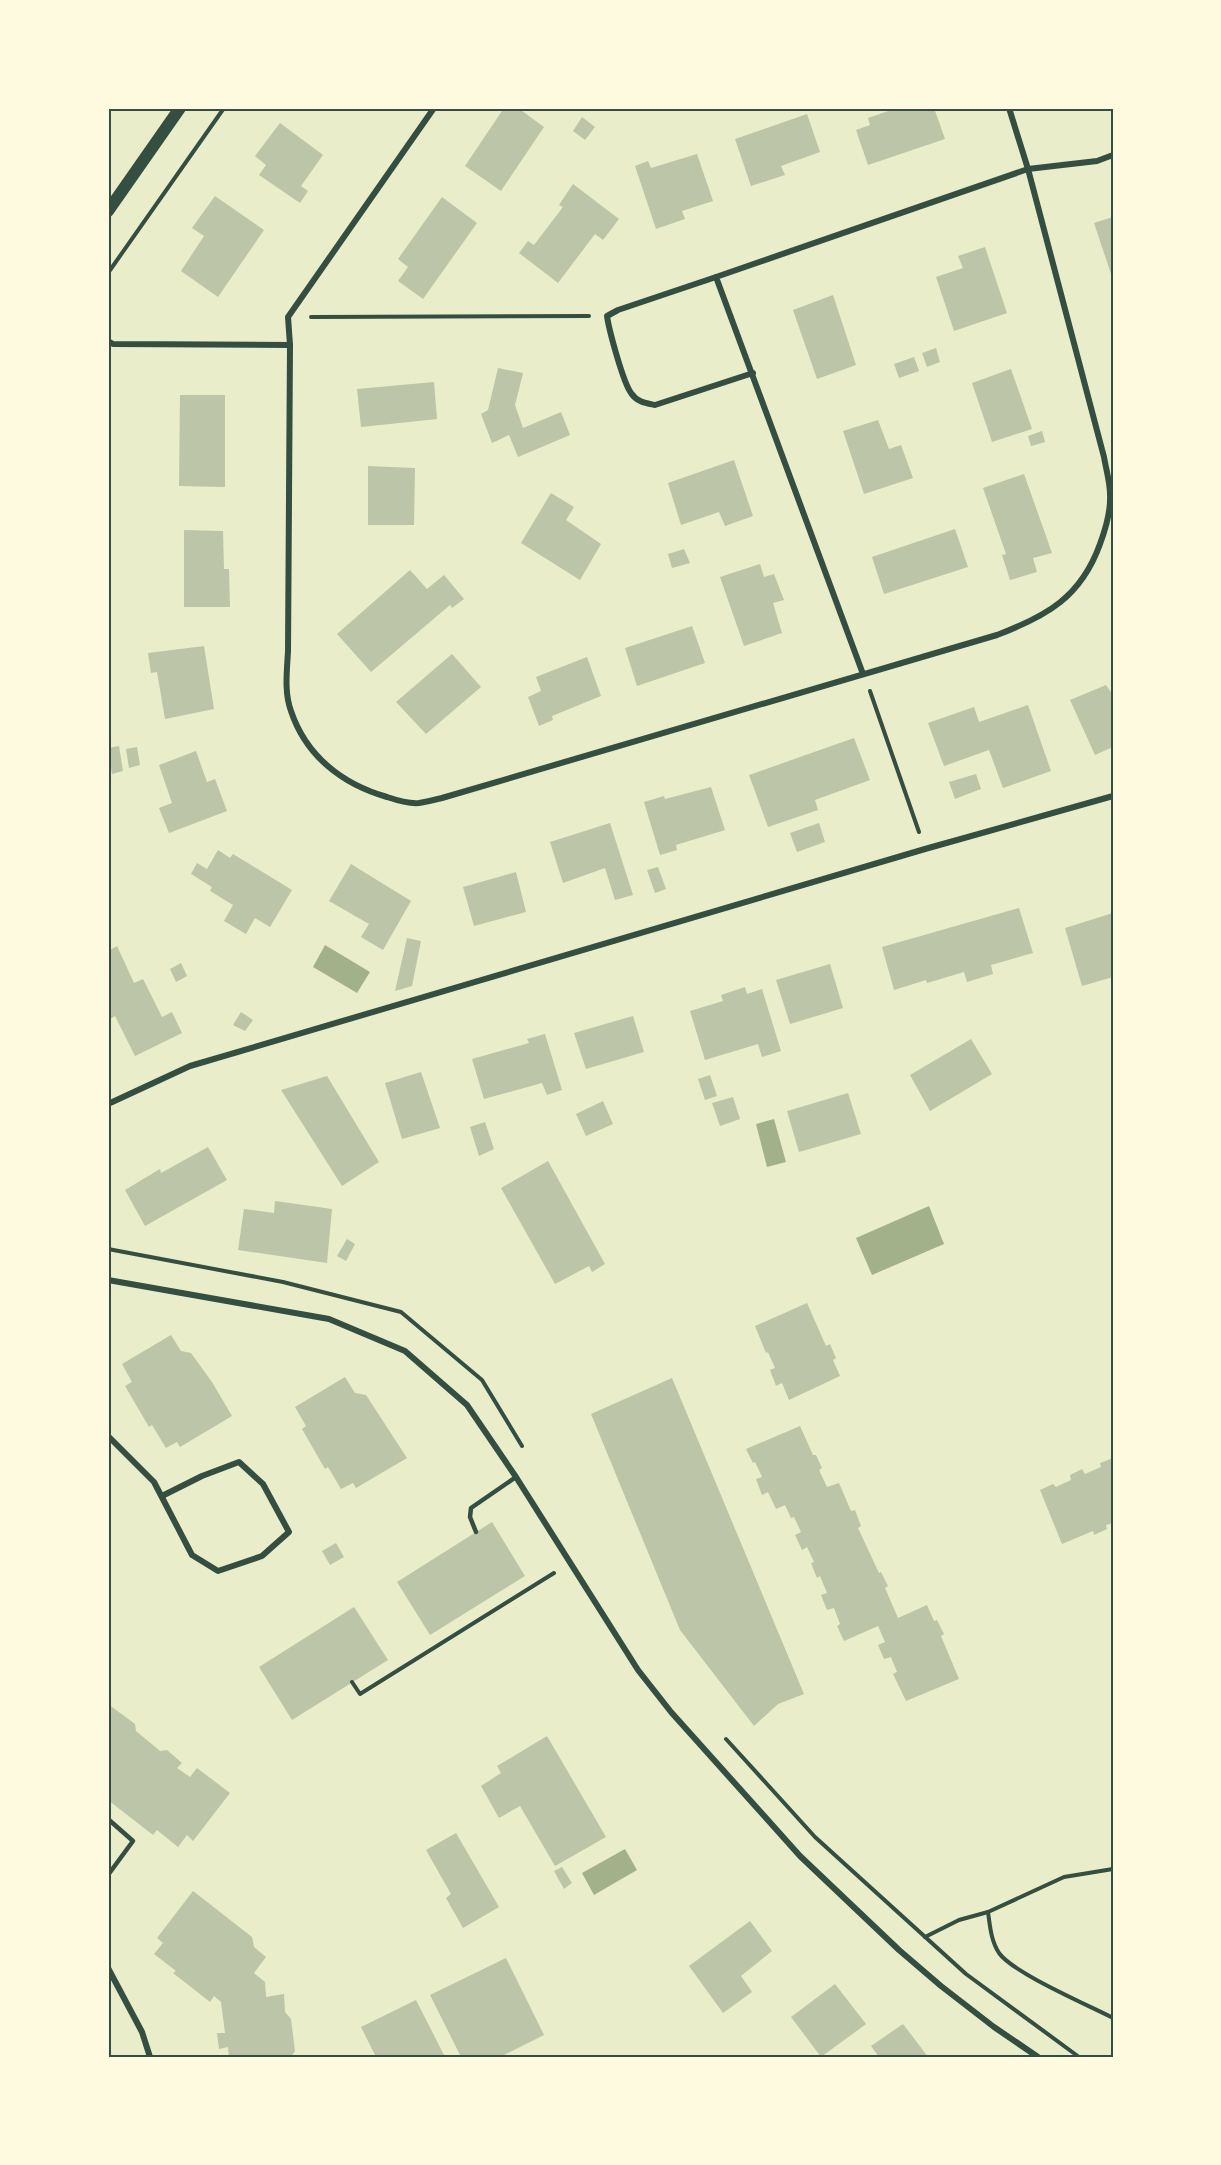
<svg xmlns="http://www.w3.org/2000/svg" width="1221" height="2165" font-family="'Titillium Web',sans-serif">
<style>
.water{fill:#a3b18a}
.building{fill:#bcc5a7}
.lines{fill:none;stroke-linecap:round;stroke-linejoin:round}
.path{stroke:#344e41;stroke-width:4}
.service{stroke:#344e41;stroke-width:4.5}
.minor{stroke:#344e41;stroke-width:6}
.secondary{stroke:#344e41;stroke-width:12}
.neatline{fill:none;stroke:#344e41;stroke-width:2}
</style>
<rect width="100%" height="100%" fill="#e9edc9"/>
<!-- water -->
<g class="water">
<polygon points="325,945 370,972 357,993 313,967"/>
<polygon points="774,1119 786,1162 767,1167 756,1124"/>
<polygon points="929,1206 944,1244 872,1275 856,1238"/>
<polygon points="625,1849 637,1870 594,1895 582,1873"/>
</g>
<!-- building -->
<g class="building">
<polygon points="504,108 518,108 544,127 501,191 465,166"/>
<polygon points="897,108 934,108 945,139 868,165 856,130 870,125 868,118"/>
<polygon points="807,114 820,152 781,166 785,175 751,186 735,139"/>
<polygon points="582,117 595,127 585,140 573,131"/>
<polygon points="280,123 323,155 301,186 308,191 300,203 259,175 266,165 255,156"/>
<polygon points="697,154 713,201 682,211 685,219 656,229 635,166 648,161 651,168"/>
<polygon points="573,184 619,219 603,240 595,234 558,283 519,253 528,241 534,245 563,207 559,205"/>
<polygon points="215,196 264,230 218,297 181,271 204,236 192,228"/>
<polygon points="442,197 477,223 423,299 398,281 408,267 398,259"/>
<polygon points="1113,217 1113,280 1094,223"/>
<polygon points="985,247 1007,313 954,331 936,277 963,268 958,256"/>
<polygon points="833,295 856,365 817,379 793,310"/>
<polygon points="936,348 940,362 927,367 922,353"/>
<polygon points="914,357 919,371 899,378 894,364"/>
<polygon points="498,368 523,373 515,405 523,428 561,412 570,435 518,457 509,435 492,443 481,414 488,410"/>
<polygon points="1011,369 1032,429 992,442 972,383"/>
<polygon points="434,382 437,419 361,427 357,389"/>
<polygon points="180,395 225,395 225,487 179,486"/>
<polygon points="878,420 889,449 901,445 913,478 864,494 843,431"/>
<polygon points="1042,431 1045,442 1031,446 1028,436"/>
<polygon points="734,460 753,516 725,526 719,512 681,525 668,483"/>
<polygon points="368,466 415,468 414,525 368,525"/>
<polygon points="1024,474 1052,553 1033,558 1037,572 1010,580 1002,555 1006,554 983,488"/>
<polygon points="551,493 574,507 566,520 601,544 580,580 521,543"/>
<polygon points="955,529 968,567 884,594 872,557"/>
<polygon points="184,530 223,531 224,569 229,569 230,607 184,607"/>
<polygon points="684,549 690,563 672,568 668,554"/>
<polygon points="760,564 764,577 774,574 784,600 773,603 782,633 744,646 720,577"/>
<polygon points="410,570 427,589 444,575 464,599 452,608 450,605 371,672 337,634"/>
<polygon points="692,626 705,663 637,686 625,648"/>
<polygon points="204,646 214,709 165,719 157,672 151,673 148,653"/>
<polygon points="452,654 481,687 426,734 396,702"/>
<polygon points="587,657 601,696 552,716 553,720 539,726 528,697 541,691 536,677"/>
<polygon points="1106,685 1113,695 1113,747 1095,755 1070,700"/>
<polygon points="1028,705 1051,771 1003,788 989,750 944,766 928,723 974,707 979,722"/>
<polygon points="854,738 870,780 815,800 818,810 768,827 749,775"/>
<polygon points="119,746 123,771 112,774 108,748"/>
<polygon points="137,747 140,765 129,768 126,749"/>
<polygon points="196,751 207,782 215,779 227,811 169,833 159,808 172,803 159,765"/>
<polygon points="976,774 981,789 955,799 949,782"/>
<polygon points="711,787 725,830 676,845 677,850 660,855 644,802 664,796 665,799"/>
<polygon points="610,823 633,895 615,900 605,868 563,883 550,842"/>
<polygon points="819,823 825,842 797,852 790,833"/>
<polygon points="218,850 230,858 233,854 292,890 270,927 255,918 246,934 224,921 233,905 210,891 212,887 191,874 197,863 207,869"/>
<polygon points="351,864 411,901 383,950 361,937 369,924 329,901"/>
<polygon points="658,867 666,889 655,893 647,870"/>
<polygon points="516,872 526,912 474,926 463,887"/>
<polygon points="1019,908 1033,953 991,965 993,974 967,982 964,972 927,983 926,980 894,990 882,947"/>
<polygon points="1113,913 1113,944 1111,944 1113,954 1113,977 1082,986 1065,928"/>
<polygon points="407,938 421,941 412,986 395,991"/>
<polygon points="117,946 134,983 143,979 162,1017 172,1012 182,1033 135,1056 115,1016 108,1020 108,951"/>
<polygon points="181,963 187,976 176,982 170,969"/>
<polygon points="830,964 843,1008 790,1024 776,980"/>
<polygon points="745,987 747,994 762,989 781,1051 762,1057 758,1044 705,1060 690,1011 723,1001 721,995"/>
<polygon points="241,1012 253,1020 245,1031 233,1025"/>
<polygon points="633,1016 644,1052 586,1069 574,1033"/>
<polygon points="545,1034 562,1090 547,1095 542,1083 484,1099 472,1059 529,1043 527,1039"/>
<polygon points="971,1039 992,1074 930,1111 910,1075"/>
<polygon points="421,1072 440,1128 402,1139 385,1083"/>
<polygon points="710,1075 717,1096 705,1100 698,1079"/>
<polygon points="327,1076 379,1162 342,1186 281,1090"/>
<polygon points="848,1093 861,1134 799,1152 787,1111"/>
<polygon points="733,1097 740,1119 720,1126 712,1103"/>
<polygon points="603,1101 613,1124 586,1136 576,1114"/>
<polygon points="485,1122 494,1149 479,1156 470,1127"/>
<polygon points="208,1147 227,1180 145,1226 125,1190 160,1169 161,1173"/>
<polygon points="548,1161 605,1264 592,1272 589,1266 555,1284 501,1188"/>
<polygon points="275,1201 332,1209 327,1263 238,1250 244,1209 274,1213"/>
<polygon points="347,1239 355,1244 346,1261 337,1256"/>
<polygon points="807,1303 826,1346 830,1344 836,1358 833,1360 840,1376 789,1400 782,1383 776,1386 770,1370 775,1368 768,1352 766,1353 755,1326"/>
<polygon points="171,1335 181,1351 191,1353 212,1382 232,1416 180,1447 177,1442 166,1448 152,1425 149,1427 125,1386 132,1382 122,1364"/>
<polygon points="345,1377 355,1393 366,1395 407,1458 356,1488 353,1483 341,1489 328,1467 325,1469 302,1429 306,1426 295,1407"/>
<polygon points="672,1378 804,1694 778,1704 754,1726 680,1630 591,1414"/>
<polygon points="800,1426 813,1455 816,1455 822,1468 819,1470 827,1487 839,1483 851,1511 855,1510 861,1526 858,1528 879,1573 881,1572 888,1586 885,1588 898,1618 927,1605 934,1621 937,1620 944,1634 941,1636 959,1679 906,1701 893,1674 897,1672 891,1657 884,1659 878,1645 885,1642 878,1626 844,1641 837,1626 840,1624 834,1608 827,1610 821,1595 827,1593 820,1576 817,1578 811,1563 814,1562 807,1547 802,1550 795,1535 801,1532 794,1517 791,1518 785,1505 776,1509 768,1492 762,1495 756,1479 762,1477 755,1462 753,1463 746,1449"/>
<polygon points="1113,1458 1113,1523 1106,1525 1107,1529 1094,1535 1093,1531 1062,1544 1040,1490 1053,1484 1056,1487 1071,1480 1070,1475 1082,1469 1085,1474 1101,1467 1100,1463"/>
<polygon points="492,1522 525,1576 430,1635 397,1582"/>
<polygon points="336,1543 344,1557 330,1565 322,1551"/>
<polygon points="354,1607 388,1660 292,1720 259,1667"/>
<polygon points="108,1704 135,1724 136,1731 160,1751 167,1750 182,1763 177,1768 190,1777 197,1768 230,1793 193,1841 187,1835 178,1847 157,1830 153,1835 108,1800"/>
<polygon points="547,1736 606,1837 555,1866 520,1806 499,1818 481,1786 501,1773 497,1766"/>
<polygon points="456,1833 499,1907 463,1928 446,1898 451,1894 426,1850"/>
<polygon points="562,1867 572,1883 564,1889 554,1871"/>
<polygon points="193,1891 252,1937 254,1947 266,1957 254,1973 265,1982 266,1997 284,1994 285,2012 291,2019 295,2051 291,2057 229,2057 228,2047 219,2049 217,2033 225,2033 221,2002 214,1996 210,2002 173,1973 176,1971 154,1954 163,1943 157,1938"/>
<polygon points="750,1921 772,1951 741,1976 752,1992 723,2013 689,1966"/>
<polygon points="506,1958 544,2035 500,2057 461,2057 430,1995"/>
<polygon points="835,1984 866,2024 821,2057 791,2017"/>
<polygon points="416,2000 445,2057 376,2057 361,2027"/>
<polygon points="903,2024 916,2041 928,2057 879,2057 871,2046"/>
</g>
<g class="lines">
<!-- path -->
<g class="path">
<polyline points="108,273 224,108"/>
<polyline points="311,317 589,316"/>
<polyline points="870,691 919,832"/>
<polyline points="108,1249 283,1282 401,1312 482,1380 522,1446"/>
<polyline points="352,1682 360,1694 554,1573"/>
<polyline points="726,1739 815,1837 966,1974 1079,2057"/>
<path d="M988,1912C990,1926 991,1941 999,1953C1013,1973 1088,2005 1113,2018"/>
<polyline points="925,1937 959,1920 988,1912 1064,1877 1113,1869"/>
</g>
<!-- service -->
<g class="service">
<polyline points="476,1532 470,1517 471,1508 516,1477"/>
<polyline points="108,1819 133,1841 108,1875"/>
</g>
<!-- minor -->
<g class="minor">
<path d="M716,277L618,310L607,316C609,330 623,382 631,393C637,402 645,403 655,405L753,373"/>
<polyline points="108,341 113,344 290,345 288,317 434,108"/>
<path d="M290,345L288,651C287,671 284,692 291,711C306,756 342,784 387,797C396,800 409,804 419,803C426,802 434,800 442,798L997,635C1047,616 1081,597 1100,544C1106,528 1111,511 1110,494C1110,482 1106,469 1104,457L1028,169L1009,108"/>
<polyline points="863,674 716,277 1028,169 1097,161 1113,155"/>
<polyline points="108,1104 190,1066 925,849 1113,796"/>
<polyline points="108,1280 329,1319 405,1351 467,1405 516,1477 638,1670 671,1712 800,1856 899,1950 941,1986 994,2027 1038,2057"/>
<polyline points="108,1436 154,1482 192,1555 218,1571 262,1556 289,1532 263,1484 239,1462 202,1476 162,1496"/>
<polyline points="108,1968 142,2032 150,2057"/>
</g>
<!-- secondary -->
<polyline class="secondary" points="108,211 180,108"/>
</g>
<!-- border -->
<rect width="1221" height="2165" fill="none" stroke="#fefae0" stroke-width="219"/>
<rect x="110" y="110" width="1002" height="1946" class="neatline"/>
</svg>
